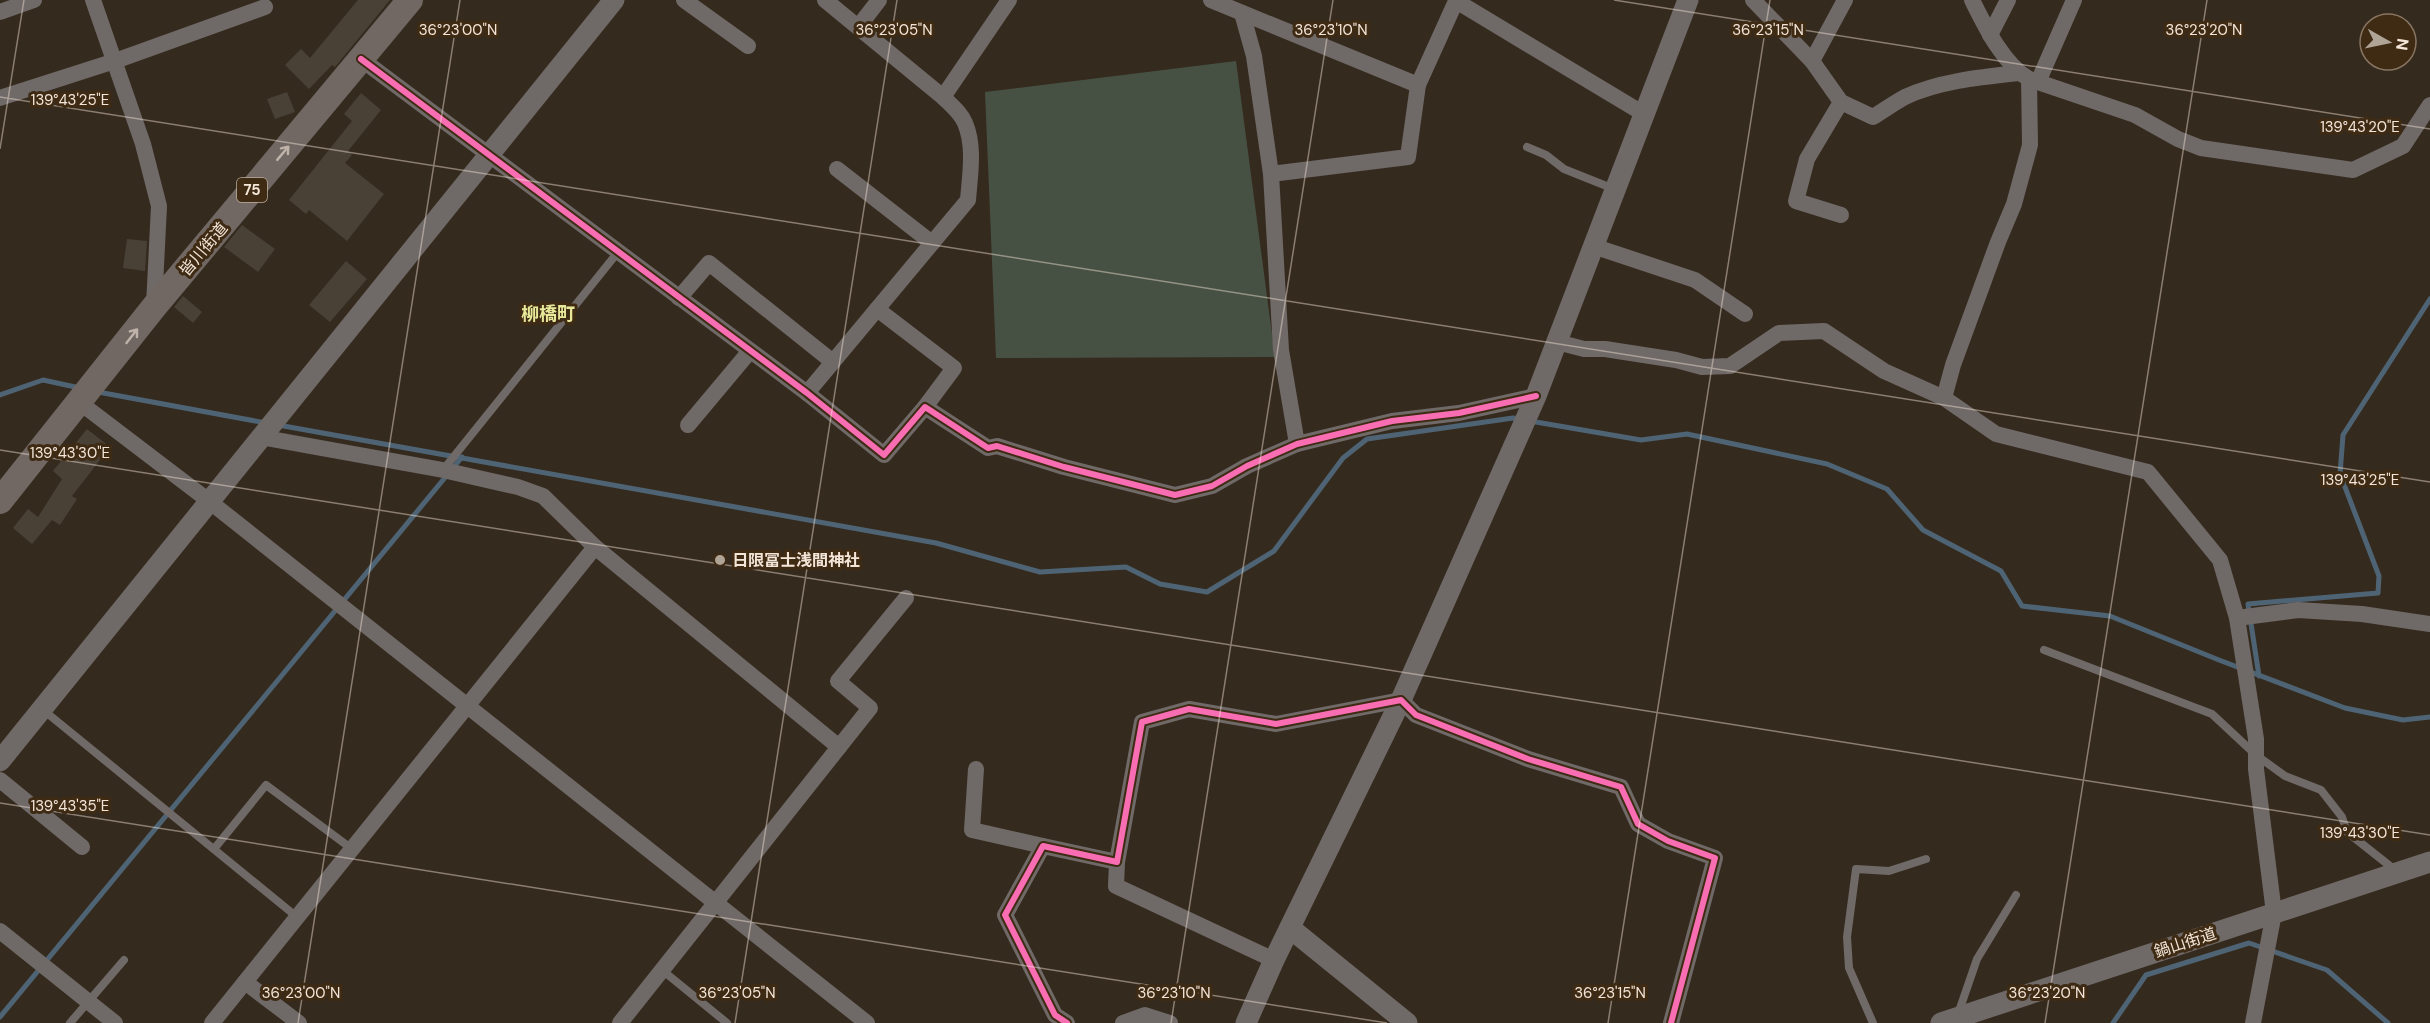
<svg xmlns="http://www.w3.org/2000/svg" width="2430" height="1023" font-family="'DM Sans','Noto Sans JP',sans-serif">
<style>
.green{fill:#475143}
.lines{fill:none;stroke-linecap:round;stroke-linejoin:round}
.stream{stroke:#4e6474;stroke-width:5}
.building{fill:#494036}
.service{stroke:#6f6967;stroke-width:8}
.minor{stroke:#6f6967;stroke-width:16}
.tertiary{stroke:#6f6967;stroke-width:21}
.primary{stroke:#716864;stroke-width:26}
.cycleway-casing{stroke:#3f2b14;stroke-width:10}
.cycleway{stroke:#f96db3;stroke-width:6}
.oneway{stroke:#bfb3aa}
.ticks{fill:none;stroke:#f3e5d8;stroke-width:1.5;stroke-opacity:0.45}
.poi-dot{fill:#b0a497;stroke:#3f2b14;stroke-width:2}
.labels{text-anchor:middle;stroke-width:6;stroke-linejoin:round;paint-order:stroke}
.shield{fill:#3f2b14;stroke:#bdad9d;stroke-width:1.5}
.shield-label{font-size:15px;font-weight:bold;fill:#f3e5d8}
.street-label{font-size:16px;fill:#f3e5d8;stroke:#3f2b14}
.poi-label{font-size:16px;font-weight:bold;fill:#f3e5d8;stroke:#3f2b14;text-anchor:start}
.neighbourhood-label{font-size:18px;font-weight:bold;fill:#e7e899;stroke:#3f2b14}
.ticks-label{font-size:15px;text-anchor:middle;fill:#f3e5d8;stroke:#3f2b14;stroke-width:6;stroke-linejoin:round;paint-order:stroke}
</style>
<rect width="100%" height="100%" fill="#352a1e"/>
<!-- green -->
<polygon class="green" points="1236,61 1275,357 996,358 985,92"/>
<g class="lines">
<!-- stream -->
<g class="stream">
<polyline points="98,392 266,423"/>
<polyline points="0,395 43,380 80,388"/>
<polyline points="1530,421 1641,440 1687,434 1827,464 1887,489 1923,530 2001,571 2022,606 2110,616 2219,660 2345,708 2403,720 2430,717"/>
<polyline points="278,425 936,543 1040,572 1126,567 1160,584 1207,592 1274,551 1343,458 1367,439 1513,418 1520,419"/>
<polyline points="2259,676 2248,604 2378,593 2379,576 2340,474 2343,435 2430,299"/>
<polyline points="0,1017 462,457"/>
<polyline points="2113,1023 2146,975 2249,943 2327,970 2388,1023"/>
</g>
</g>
<!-- building -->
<g class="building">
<polygon points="358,0 390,0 335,67 332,65 309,89 285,65 301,49 310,58"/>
<polygon points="287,92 295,112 275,119 267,99"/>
<polygon points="361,93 381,110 348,151 352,155 345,163 384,194 347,241 309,210 306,214 289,200 352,121 344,114"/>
<polygon points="242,225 275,249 258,272 224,247"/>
<polygon points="127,239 147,241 145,271 123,268"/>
<polygon points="346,261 367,279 330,322 309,305"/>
<polygon points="183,296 202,312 193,323 174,307"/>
<polygon points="87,429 110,447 72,496 77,499 60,525 52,520 32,544 13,528 28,509 38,517 62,479 53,471"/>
</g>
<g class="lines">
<!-- service -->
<g class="service">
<polyline points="1527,147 1546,155 1564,169 1614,189"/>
<polyline points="443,470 618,252"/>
<polyline points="2044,650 2212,714 2256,755 2285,776 2321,790 2342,817 2347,832 2395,870"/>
<polyline points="42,709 297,917"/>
<polyline points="214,849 266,785 352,849"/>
<polyline points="662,970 727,1023"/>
<polyline points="1958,1014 1977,959 2016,895"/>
<polyline points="70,1023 124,960"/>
<polyline points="1873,1023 1849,968 1847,937 1856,869 1889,871 1926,859"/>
</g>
<!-- minor -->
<g class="minor">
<polyline points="93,0 143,144 159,206 154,306"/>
<polyline points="684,0 748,46"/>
<polyline points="825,0 943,97 1009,0"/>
<polyline points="1211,0 1418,85"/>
<path d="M1753,0L1812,61L1841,102L1873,117C1883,111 1894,103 1905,97C1939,81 1982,77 2019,73"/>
<polyline points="0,12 34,0"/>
<polyline points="1242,13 1254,56 1271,174 1281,350 1297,444"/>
<polyline points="859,26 879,0"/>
<polyline points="1990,35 2008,0"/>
<polyline points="361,59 807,393 884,455 925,407 988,448 997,446 1064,467 1175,495 1212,486 1247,466 1297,444 1392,421 1459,413 1536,396"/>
<polyline points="1812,61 1845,0"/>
<polyline points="2029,79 2135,115 2178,139 2201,148 2353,170 2403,146 2430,105"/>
<polyline points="2038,82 2074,0"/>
<polyline points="0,98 115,61 265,7"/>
<polyline points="837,169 932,243"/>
<polyline points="1271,174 1408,157 1418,85 1456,1 1644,114"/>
<polyline points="1841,215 1796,201 1807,159 1841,102"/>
<polyline points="1593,246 1695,280 1745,314"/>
<polyline points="679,298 709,263 833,362"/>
<polyline points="877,309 954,368 925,407"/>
<polyline points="1557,342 1584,349 1605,349 1676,360 1702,367 1730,366 1779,333 1824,331 1884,371 1944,398 1996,434 2148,472 2220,560 2237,618 2256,739 2256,769 2274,913 2253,1023"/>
<path d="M807,393L968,200C970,175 975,146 965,123C961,113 951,105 943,97"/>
<path d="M1944,398L1953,365L1998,242L2014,204L2030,145L2029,79C2003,64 1985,26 1972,0"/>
<polyline points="79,402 209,501 867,1023"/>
<polyline points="688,425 750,351"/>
<polyline points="260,437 443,470 518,487 543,496 595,547 839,747"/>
<polyline points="2237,618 2298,610 2362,614 2430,624"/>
<polyline points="976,769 972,830 1043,846"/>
<polyline points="0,780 82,847"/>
<polyline points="1117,862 1116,886 1274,960"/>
<polyline points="0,931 115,1023"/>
<polyline points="245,982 299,1023"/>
<polyline points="212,1023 595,547"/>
<polyline points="620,1023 870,708 838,681 906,598"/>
<polyline points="1067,1023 1055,1015 1005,915 1043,846 1117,862 1142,722 1189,709 1276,724 1401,700 1416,715 1528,759 1621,787 1638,824 1668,841 1715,858 1671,1023"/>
<polyline points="1123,1023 1145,1015 1170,1023"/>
</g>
<!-- tertiary -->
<g class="tertiary">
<polyline points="0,761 614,0"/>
<polyline points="1290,928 1407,1023"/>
<polyline points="1246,1023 1274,960 1401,700 1536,396 1688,0"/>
<polyline points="1941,1023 2430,862"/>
</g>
<!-- primary -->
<polyline class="primary" points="0,501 154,307 410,0"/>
<defs>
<g id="cycleway">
<polyline points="361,59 807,393 884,455 925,407 988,448 997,446 1064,467 1175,495 1212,486 1247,466 1297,444 1392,421 1459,413 1536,396"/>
<polyline points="1067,1023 1055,1015 1005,915 1043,846 1117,862 1142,722 1189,709 1276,724 1401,700 1416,715 1528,759 1621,787 1638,824 1668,841 1715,858 1671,1023"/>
</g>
</defs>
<!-- cycleway casing -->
<use href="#cycleway" class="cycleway-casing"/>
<!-- cycleway -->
<use href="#cycleway" class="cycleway"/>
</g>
<!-- one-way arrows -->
<defs><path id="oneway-shaft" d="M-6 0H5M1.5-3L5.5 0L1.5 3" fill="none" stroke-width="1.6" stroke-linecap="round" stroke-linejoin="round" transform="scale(1.5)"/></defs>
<g class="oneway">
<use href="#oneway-shaft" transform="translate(283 153) rotate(-50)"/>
<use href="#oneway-shaft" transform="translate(132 336) rotate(-52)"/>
</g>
<!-- ticks -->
<path class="ticks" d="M1614,0L2430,129M0,97L2430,482M0,149L24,0M0,450L2430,835M0,803L1387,1023M298,1023L460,0M735,1023L897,0M1171,1023L1333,0M1608,1023L1770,0M2045,1023L2207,0"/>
<!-- markers -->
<circle class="poi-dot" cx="720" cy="560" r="6"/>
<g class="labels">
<!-- shield labels -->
<rect class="shield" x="237" y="178" width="30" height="24" rx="4.5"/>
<g class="shield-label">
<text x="252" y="195">75</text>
</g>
<!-- street labels -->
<g class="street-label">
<text transform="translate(203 249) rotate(-50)" y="6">皆川街道</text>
<text transform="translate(2185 942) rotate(-18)" y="6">鍋山街道</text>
</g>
<!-- poi labels -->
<g class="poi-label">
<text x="732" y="566">日限冨士浅間神社</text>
</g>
<!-- neighbourhood labels -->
<g class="neighbourhood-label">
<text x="548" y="320">柳橋町</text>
</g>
</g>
<g class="ticks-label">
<text x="458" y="35">36°23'00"N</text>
<text x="894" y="35">36°23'05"N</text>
<text x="1331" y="35">36°23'10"N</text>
<text x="1768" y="35">36°23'15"N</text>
<text x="2204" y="35">36°23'20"N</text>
<text x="70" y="105">139°43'25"E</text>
<text x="2360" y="132">139°43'20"E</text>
<text x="70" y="458">139°43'30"E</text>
<text x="2360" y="485">139°43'25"E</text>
<text x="70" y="811">139°43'35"E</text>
<text x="2360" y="838">139°43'30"E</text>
<text x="301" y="998">36°23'00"N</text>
<text x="737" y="998">36°23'05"N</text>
<text x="1174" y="998">36°23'10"N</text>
<text x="1610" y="998">36°23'15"N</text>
<text x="2047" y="998">36°23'20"N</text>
</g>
<!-- north arrow -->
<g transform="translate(2388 42) rotate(99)"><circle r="28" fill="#3f2b14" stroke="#877562" stroke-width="1.5"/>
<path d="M0-4.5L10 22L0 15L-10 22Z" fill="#b0a497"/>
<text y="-9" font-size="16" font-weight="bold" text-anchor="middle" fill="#f3e5d8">N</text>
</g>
</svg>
